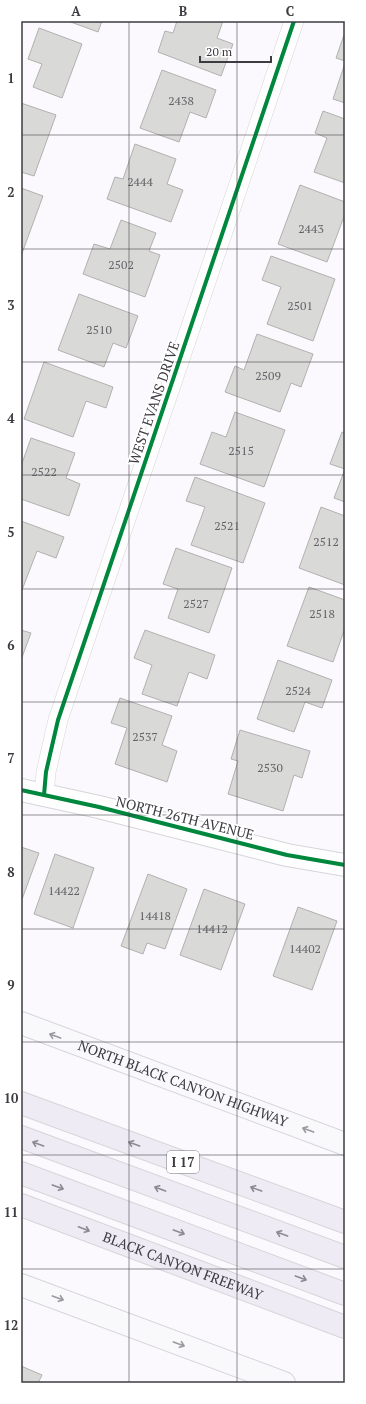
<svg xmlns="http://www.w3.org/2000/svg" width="366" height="1404" font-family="'PT Serif',serif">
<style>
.building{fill:#d9d9d8;stroke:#b2b1b0}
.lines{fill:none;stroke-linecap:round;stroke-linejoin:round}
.minor-casing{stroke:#d6d5d9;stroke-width:20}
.tertiary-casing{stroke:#d6d5d9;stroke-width:24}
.secondary-casing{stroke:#d6d5d9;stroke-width:24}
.motorway-casing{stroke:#d7d5d8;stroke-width:24}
.minor{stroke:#fefeff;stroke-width:19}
.tertiary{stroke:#fefeff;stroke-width:22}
.secondary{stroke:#f9f8fb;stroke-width:22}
.motorway{stroke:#eeebf4;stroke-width:22}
.cycleway-casing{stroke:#fff;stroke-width:6}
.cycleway{stroke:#00873e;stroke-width:4}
.oneway{stroke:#9b9a9e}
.oneway2{stroke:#8d8a92}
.grid{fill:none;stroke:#3d3b41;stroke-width:1;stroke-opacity:0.55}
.labels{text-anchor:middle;stroke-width:3.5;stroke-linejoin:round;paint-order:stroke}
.number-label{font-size:12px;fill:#646267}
.shield{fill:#fff;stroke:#77767a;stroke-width:1}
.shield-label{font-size:13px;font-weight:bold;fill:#3d3b41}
.street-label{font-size:14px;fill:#3d3b41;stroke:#fff}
.neatline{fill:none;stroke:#3d3b41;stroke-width:1.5}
.grid-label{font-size:13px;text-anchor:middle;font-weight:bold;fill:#3d3b41}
</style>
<rect width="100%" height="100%" fill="#fbf9fd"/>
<!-- building -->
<g class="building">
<polygon points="68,21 102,21 98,32"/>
<polygon points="177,21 223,21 217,38 233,44 221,76 158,52 165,31 173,33"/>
<polygon points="39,28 82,44 62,98 33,87 42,64 28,59"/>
<polygon points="344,35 345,35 345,61 336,58"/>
<polygon points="345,63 345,103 333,99"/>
<polygon points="162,70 216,90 206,118 190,112 179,142 140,128"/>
<polygon points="21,103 56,115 34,176 21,172"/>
<polygon points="323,111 345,119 345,183 314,172 327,138 315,133"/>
<polygon points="135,144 176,159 167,184 183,190 171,222 107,199 115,177 123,179"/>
<polygon points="300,185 345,202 345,214 327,262 278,244"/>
<polygon points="21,188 43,196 21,256"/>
<polygon points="121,220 156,233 149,251 160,255 145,297 83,274 94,244 110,249"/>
<polygon points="271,256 335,279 313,341 267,324 281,287 262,280"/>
<polygon points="79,294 138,316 126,348 113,343 104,367 58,350"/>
<polygon points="257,334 313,354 301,387 291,383 280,412 225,392 235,366 244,370"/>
<polygon points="44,362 113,387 106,408 86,401 73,437 24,419"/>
<polygon points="235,412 285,430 264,487 200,464 212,432 226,437"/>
<polygon points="342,432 345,433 345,502 334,498 345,469 330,464"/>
<polygon points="31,438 75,453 66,478 80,484 69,516 21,499 21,466"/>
<polygon points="195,477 265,503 243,563 191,545 205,507 186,501"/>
<polygon points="321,507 345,516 345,585 299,568"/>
<polygon points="21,521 64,537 56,558 37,551 22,590 21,589"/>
<polygon points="176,548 232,568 209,633 168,618 178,589 163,584"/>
<polygon points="309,587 345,600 345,628 333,662 287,646"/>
<polygon points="21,630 31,633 21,660"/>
<polygon points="145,630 215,655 207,679 189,672 177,706 142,694 152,665 134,658"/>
<polygon points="278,660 332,680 322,708 305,702 294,732 257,719"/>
<polygon points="120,698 172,716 162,745 177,751 167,782 115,764 127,728 111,723"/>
<polygon points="240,730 310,751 302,778 294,775 283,811 228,794 238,761 231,759"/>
<polygon points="21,847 39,853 21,902"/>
<polygon points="55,854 94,868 73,928 34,914"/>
<polygon points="148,874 187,889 165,949 147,943 143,954 121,946"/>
<polygon points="204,889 245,904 221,970 180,955"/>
<polygon points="298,907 337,921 312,990 273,976"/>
<polygon points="21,1366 42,1375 38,1383 21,1383"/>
</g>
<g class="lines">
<defs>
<polyline id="minor" points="44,795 46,772 58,720 294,21"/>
<polyline id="tertiary" points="21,790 99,807 287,855 345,865"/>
<g id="secondary">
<path id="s1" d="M21,1023L345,1144"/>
<polyline points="21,1285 284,1383"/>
</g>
<g id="motorway">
<polyline points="21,1103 345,1222"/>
<polyline points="21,1137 345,1257"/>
<polyline points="21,1173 345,1294"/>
<path id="s2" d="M21,1205L345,1327"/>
</g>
</defs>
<!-- minor casing -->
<use href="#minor" class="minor-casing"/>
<!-- tertiary casing -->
<use href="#tertiary" class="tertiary-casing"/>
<!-- secondary casing -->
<use href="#secondary" class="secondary-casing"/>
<!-- motorway casing -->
<use href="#motorway" class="motorway-casing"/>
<!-- minor -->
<use href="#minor" class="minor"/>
<!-- tertiary -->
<use href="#tertiary" class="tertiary"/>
<!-- secondary -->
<use href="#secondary" class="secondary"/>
<!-- motorway -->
<use href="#motorway" class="motorway"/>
<defs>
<g id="cycleway">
<polyline points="21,790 99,807 287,855 345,865"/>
<polyline points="44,795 46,772 58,720 294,21"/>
</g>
</defs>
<!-- cycleway casing -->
<use href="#cycleway" class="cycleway-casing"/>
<!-- cycleway -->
<use href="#cycleway" class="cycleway"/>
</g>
<!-- one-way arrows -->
<defs><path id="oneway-shaft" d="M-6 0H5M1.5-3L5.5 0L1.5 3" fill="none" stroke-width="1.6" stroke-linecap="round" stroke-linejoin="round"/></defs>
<g class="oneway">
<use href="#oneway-shaft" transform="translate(55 1036) rotate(-160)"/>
<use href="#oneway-shaft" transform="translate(308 1130) rotate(-160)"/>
<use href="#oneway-shaft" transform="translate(58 1298) rotate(20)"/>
<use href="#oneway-shaft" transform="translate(179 1344) rotate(20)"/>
</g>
<g class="oneway2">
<use href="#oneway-shaft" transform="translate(38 1144) rotate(-160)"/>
<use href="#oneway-shaft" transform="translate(134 1144) rotate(-160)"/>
<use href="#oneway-shaft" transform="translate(58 1187) rotate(20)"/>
<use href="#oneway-shaft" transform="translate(160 1189) rotate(-160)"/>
<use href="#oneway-shaft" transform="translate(256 1189) rotate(-160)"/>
<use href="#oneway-shaft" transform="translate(84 1229) rotate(21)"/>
<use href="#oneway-shaft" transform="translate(179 1232) rotate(20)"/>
<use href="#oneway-shaft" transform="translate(282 1234) rotate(-160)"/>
<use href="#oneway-shaft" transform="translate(301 1278) rotate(20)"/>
</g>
<!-- grid -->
<path class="grid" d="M129,21V1383M237,21V1383M21,135H345M21,249H345M21,362H345M21,475H345M21,589H345M21,702H345M21,815H345M21,929H345M21,1042H345M21,1155H345M21,1269H345"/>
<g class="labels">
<!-- number labels -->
<g class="number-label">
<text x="181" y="105">2438</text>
<text x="140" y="186">2444</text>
<text x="311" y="233">2443</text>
<text x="121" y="269">2502</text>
<text x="300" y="310">2501</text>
<text x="99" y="334">2510</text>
<text x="268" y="380">2509</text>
<text x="241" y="455">2515</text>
<text x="44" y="476">2522</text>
<text x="227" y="530">2521</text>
<text x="326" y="546">2512</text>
<text x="196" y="608">2527</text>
<text x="322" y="618">2518</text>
<text x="298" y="695">2524</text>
<text x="145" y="741">2537</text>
<text x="270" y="772">2530</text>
<text x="64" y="895">14422</text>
<text x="155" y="920">14418</text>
<text x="212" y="933">14412</text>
<text x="305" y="953">14402</text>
</g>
<!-- shield labels -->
<rect class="shield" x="167" y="1151" width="32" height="22" rx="3"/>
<g class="shield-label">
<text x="183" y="1167">I 17</text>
</g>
<!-- street labels -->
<g class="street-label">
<text transform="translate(154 403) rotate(-71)" y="5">WEST EVANS DRIVE</text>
<text transform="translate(185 818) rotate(14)" y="5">NORTH 26TH AVENUE</text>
<text dy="5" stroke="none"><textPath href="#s1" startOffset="173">NORTH BLACK CANYON HIGHWAY</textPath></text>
<text dy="5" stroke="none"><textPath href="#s2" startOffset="173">BLACK CANYON FREEWAY</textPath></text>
</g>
</g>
<!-- border -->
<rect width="366" height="1404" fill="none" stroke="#ffffff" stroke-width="44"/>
<!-- scale -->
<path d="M200 56v6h71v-6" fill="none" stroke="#3d3b41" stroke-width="2"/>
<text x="206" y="56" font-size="12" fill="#3d3b41" stroke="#ffffff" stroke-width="3" paint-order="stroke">20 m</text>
<rect x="22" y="22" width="322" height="1360" class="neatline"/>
<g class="grid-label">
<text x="76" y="16">A</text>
<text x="183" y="16">B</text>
<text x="290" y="16">C</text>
<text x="11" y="83">1</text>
<text x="11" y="197">2</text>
<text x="11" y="310">3</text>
<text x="11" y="423">4</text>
<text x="11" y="537">5</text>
<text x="11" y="650">6</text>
<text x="11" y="763">7</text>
<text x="11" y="877">8</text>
<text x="11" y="990">9</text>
<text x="11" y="1103">10</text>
<text x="11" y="1217">11</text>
<text x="11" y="1330">12</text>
</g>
</svg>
